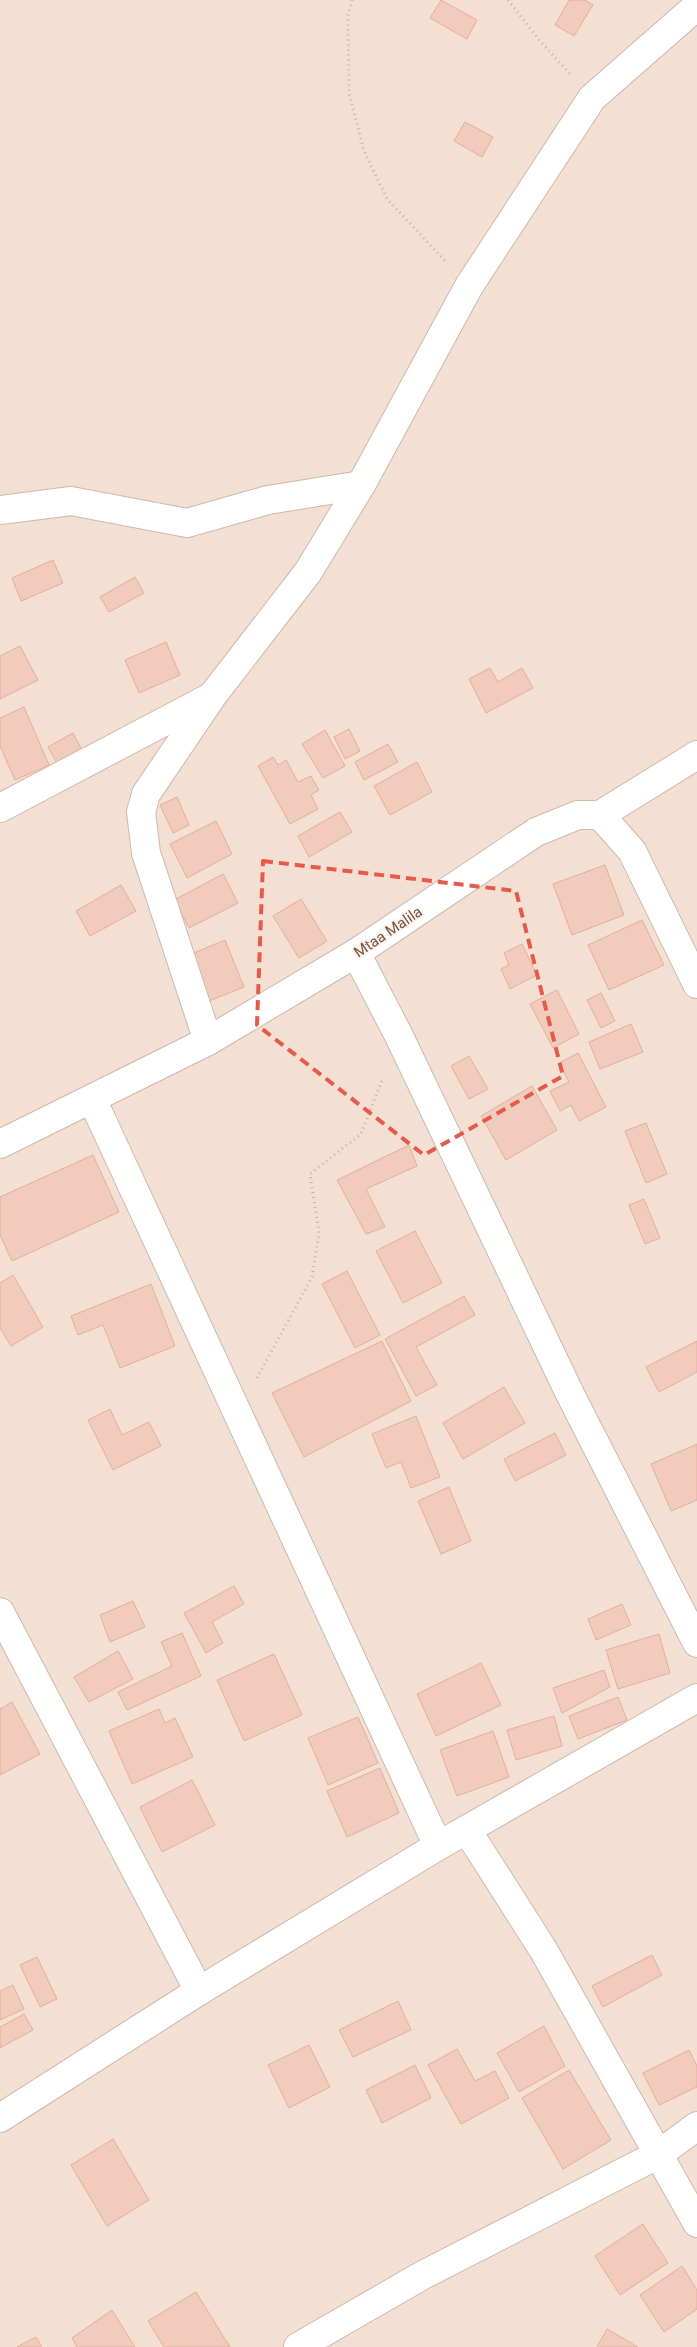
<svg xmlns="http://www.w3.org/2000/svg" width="697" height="2347" font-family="Roboto,sans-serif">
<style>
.residential{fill:#f3e0d2}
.building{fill:#f1cbbb;stroke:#e4af9c}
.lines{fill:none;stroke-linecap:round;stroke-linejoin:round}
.minor-casing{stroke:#cfb8ad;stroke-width:30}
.path{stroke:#d6ae9f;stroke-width:3;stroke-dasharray:1 4;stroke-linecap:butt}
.minor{stroke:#fff;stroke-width:28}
.marked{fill:none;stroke:#e55a4a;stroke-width:4;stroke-dasharray:10 6;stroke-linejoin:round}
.labels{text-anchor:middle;stroke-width:4;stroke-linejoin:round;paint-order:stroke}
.street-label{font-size:15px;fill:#74544a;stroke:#fff4ea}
</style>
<rect width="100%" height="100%" fill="#fcf0e4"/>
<!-- residential -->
<rect class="residential" x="0" y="0" width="697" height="2347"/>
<!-- building -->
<g class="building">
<polygon points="441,0 477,20 467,39 430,18"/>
<polygon points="569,0 585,0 593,5 574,36 555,25"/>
<polygon points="465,122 493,137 482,157 454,141"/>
<polygon points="53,560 63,583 21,601 12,578"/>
<polygon points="135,577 144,593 109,612 100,597"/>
<polygon points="166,642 180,675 139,693 125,660"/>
<polygon points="20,646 38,680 0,699 0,656"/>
<polygon points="490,668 498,682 522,668 533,688 486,713 469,679"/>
<polygon points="24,707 49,765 15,780 0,746 0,718"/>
<polygon points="349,729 360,751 345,759 334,737"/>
<polygon points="325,730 345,766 323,778 302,744"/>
<polygon points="73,733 82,750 58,765 48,747"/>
<polygon points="388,744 398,762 364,780 355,762"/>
<polygon points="273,757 278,765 286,760 298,782 311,776 319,790 311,795 318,809 290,824 258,766"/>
<polygon points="417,762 432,792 390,815 374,786"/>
<polygon points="177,797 189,825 173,833 160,805"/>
<polygon points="340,812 352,832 309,857 298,836"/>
<polygon points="216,821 232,854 187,878 170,844"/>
<polygon points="605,865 624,915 572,935 553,884"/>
<polygon points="223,874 238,903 189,928 174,900"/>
<polygon points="121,885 136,911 90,936 76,911"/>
<polygon points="301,899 327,941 299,958 273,916"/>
<polygon points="642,920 664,965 609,990 588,945"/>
<polygon points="225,940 244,987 209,1001 189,955"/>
<polygon points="522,944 537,975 510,989 501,969 509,965 504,953"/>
<polygon points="557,990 579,1034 553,1048 530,1004"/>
<polygon points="601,993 615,1021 601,1028 587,1000"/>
<polygon points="631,1024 643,1052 600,1069 589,1042"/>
<polygon points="578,1053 606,1107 579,1121 571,1105 560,1111 550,1091 569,1082 559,1063"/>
<polygon points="469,1056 488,1089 469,1099 451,1066"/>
<polygon points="532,1086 557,1130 506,1160 481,1116"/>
<polygon points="646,1123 667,1174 646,1183 625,1131"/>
<polygon points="409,1145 417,1166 366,1189 385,1227 366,1234 337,1180"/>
<polygon points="93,1155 119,1212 12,1261 0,1235 0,1197"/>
<polygon points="644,1199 660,1238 645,1244 629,1205"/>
<polygon points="415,1231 442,1283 403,1303 376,1251"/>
<polygon points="347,1271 380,1335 355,1348 322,1284"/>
<polygon points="13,1275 43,1327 11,1346 0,1328 0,1283"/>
<polygon points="151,1284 175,1346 120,1368 103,1325 78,1335 71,1316"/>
<polygon points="464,1296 475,1315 416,1347 437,1385 416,1396 385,1339"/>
<polygon points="382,1341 411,1401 304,1457 272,1393"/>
<polygon points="697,1341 697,1372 659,1392 646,1367"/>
<polygon points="504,1387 525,1423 463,1459 443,1423"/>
<polygon points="110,1409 122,1435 149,1422 161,1446 113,1470 88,1420"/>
<polygon points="416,1416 440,1477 411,1488 401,1462 386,1468 372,1434"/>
<polygon points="555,1433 566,1455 515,1481 504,1459"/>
<polygon points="697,1444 697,1500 671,1511 651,1464"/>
<polygon points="449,1487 471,1541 441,1554 418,1501"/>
<polygon points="234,1586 244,1604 212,1622 223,1643 206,1653 184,1613"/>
<polygon points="133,1601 145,1627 110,1642 100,1615"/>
<polygon points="622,1604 631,1625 596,1640 588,1619"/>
<polygon points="182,1633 201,1676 127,1710 118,1692 172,1666 161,1642"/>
<polygon points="659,1634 670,1673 618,1689 606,1650"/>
<polygon points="118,1651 133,1679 89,1702 74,1677"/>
<polygon points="274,1654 302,1715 244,1741 217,1680"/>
<polygon points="481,1663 501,1705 436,1736 417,1694"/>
<polygon points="604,1670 610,1687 562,1713 553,1688"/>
<polygon points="618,1697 627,1720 578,1739 569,1716"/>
<polygon points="12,1702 40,1754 0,1775 0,1709"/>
<polygon points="159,1709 165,1723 175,1718 193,1757 132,1784 109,1731"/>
<polygon points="554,1716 562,1746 516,1760 507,1730"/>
<polygon points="358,1717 378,1763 328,1785 308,1738"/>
<polygon points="493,1731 509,1777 457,1796 440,1750"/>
<polygon points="380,1768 399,1813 347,1837 327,1791"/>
<polygon points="192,1780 215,1825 162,1852 140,1807"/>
<polygon points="652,1955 662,1975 603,2007 592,1986"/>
<polygon points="37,1957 57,1999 40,2007 20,1965"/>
<polygon points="13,1985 24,2009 0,2020 0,1991"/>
<polygon points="398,2001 411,2030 353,2057 339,2030"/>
<polygon points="24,2014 33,2030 0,2048 0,2027"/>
<polygon points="544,2026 565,2066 519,2092 497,2053"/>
<polygon points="309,2045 330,2087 289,2108 268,2065"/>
<polygon points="457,2049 475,2081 495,2071 509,2098 461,2124 428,2065"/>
<polygon points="689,2050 697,2066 697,2087 659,2105 643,2073"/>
<polygon points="415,2065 431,2098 382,2123 366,2090"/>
<polygon points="569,2070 611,2140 563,2169 522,2098"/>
<polygon points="113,2139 149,2200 107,2226 71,2165"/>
<polygon points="643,2224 668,2263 620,2295 595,2256"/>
<polygon points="682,2266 697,2290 697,2309 664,2332 640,2295"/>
<polygon points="196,2292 230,2347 164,2347 148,2321"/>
<polygon points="112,2310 135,2347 77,2347 72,2338"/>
<polygon points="607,2329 638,2347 597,2347"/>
<polygon points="36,2337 42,2347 17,2347"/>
</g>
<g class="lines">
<defs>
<g id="minor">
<polyline points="0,510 71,501 187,523 268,500 361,485"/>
<polyline points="0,808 209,698"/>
<polyline points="600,815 697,755"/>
<polyline points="356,953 399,1036 570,1394 697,1643"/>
<polyline points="208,1041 146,853 141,812 146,794 213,695 308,572 361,485 469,286 592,98 697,6"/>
<polyline points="92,1099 438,1846"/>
<polyline points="0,1144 208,1041 356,953 536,832 578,815 600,815 632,851 697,984"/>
<polyline points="0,1612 199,1991"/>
<polyline points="467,1830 544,1951 697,2223"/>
<polyline points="0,2118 199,1991 438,1846 697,1698"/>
<polyline points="298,2347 423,2275 659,2154 697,2126"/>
</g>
</defs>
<!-- minor casing -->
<use href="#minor" class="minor-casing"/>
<!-- path -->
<g class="path">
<polyline points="352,0 348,15 349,93 364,151 387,199 447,263"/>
<polyline points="508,0 539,40 571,75"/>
<polyline points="257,1378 312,1277 319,1233 310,1174 361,1134 383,1078"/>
</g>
<!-- minor -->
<use href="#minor" class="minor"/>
</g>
<!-- marked area -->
<path class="marked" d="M263,861L516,891L563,1076L424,1155L257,1025Z"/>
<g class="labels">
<!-- street labels -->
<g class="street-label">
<text transform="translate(388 932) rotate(-34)" y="5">Mtaa Malila</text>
</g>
</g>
</svg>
